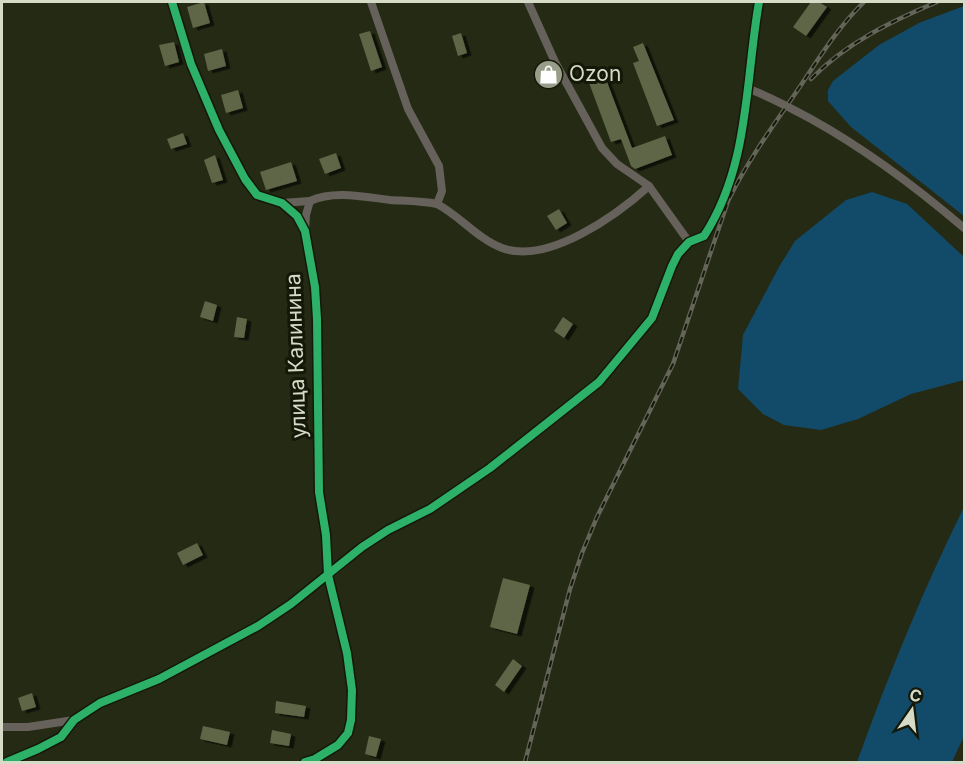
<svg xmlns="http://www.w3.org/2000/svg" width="966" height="764" font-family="Inter,sans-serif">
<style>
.water{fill:#124b6a}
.building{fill:#5f6646;filter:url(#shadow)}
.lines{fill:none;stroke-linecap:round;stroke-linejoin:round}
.minor{stroke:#66625b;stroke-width:8}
.tertiary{stroke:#66625b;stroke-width:10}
.rail-casing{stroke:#646459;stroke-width:4.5}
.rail{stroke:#141808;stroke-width:2;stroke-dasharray:7;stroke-linecap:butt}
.cycleway-casing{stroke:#141808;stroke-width:11}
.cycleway{stroke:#2db169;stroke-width:8}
.labels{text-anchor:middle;stroke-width:6;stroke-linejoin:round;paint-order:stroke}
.poi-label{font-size:21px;fill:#d5dbc6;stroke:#141808;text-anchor:start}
.street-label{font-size:21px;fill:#d5dbc6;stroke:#141808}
</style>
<defs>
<filter id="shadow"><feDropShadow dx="4.5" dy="2.5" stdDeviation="0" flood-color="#0009"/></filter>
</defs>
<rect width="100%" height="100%" fill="#252a14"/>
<!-- water -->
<g class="water">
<polygon points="964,6 964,216 851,127 828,101 828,90 833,81 879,45 919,23"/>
<polygon points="872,192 907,204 964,257 964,380 911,394 858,419 821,430 784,425 763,414 738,389 743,335 779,267 795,241 846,200"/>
<path d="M964,507V736L952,762H857C888,676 923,590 964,507Z"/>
</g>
<!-- building -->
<g class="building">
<polygon points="204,2 210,23 193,28 187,7"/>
<polygon points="811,2 819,2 827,7 806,36 793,27"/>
<polygon points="370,31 382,67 371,71 359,34"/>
<polygon points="461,33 467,53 458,56 452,36"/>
<polygon points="174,42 179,62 165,66 159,45"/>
<polygon points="643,43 674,120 657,126 633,63 639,61 633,47"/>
<polygon points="222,49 226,66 208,71 204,54"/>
<polygon points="604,74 632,148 665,136 672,155 635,169 631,166 621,139 611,142 588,80"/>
<polygon points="238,90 243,108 226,113 221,95"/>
<polygon points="183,133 187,144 171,149 167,139"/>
<polygon points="336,153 341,168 325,174 319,159"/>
<polygon points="215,155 223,180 212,183 204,160"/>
<polygon points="291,162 297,181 266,190 260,172"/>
<polygon points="559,209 567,223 556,230 547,216"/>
<polygon points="205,301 217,305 213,321 200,317"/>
<polygon points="237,317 247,319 244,338 234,337"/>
<polygon points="563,317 573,324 564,338 554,331"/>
<polygon points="197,543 203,555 183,565 177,553"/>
<polygon points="503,578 530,585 517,634 490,627"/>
<polygon points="513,659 522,666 504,692 495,685"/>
<polygon points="32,693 36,707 22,711 18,698"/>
<polygon points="276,701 306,706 304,717 275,713"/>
<polygon points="203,726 230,732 227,745 200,739"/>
<polygon points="272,730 291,734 289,746 270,743"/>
<polygon points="369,736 381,739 376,757 365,754"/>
</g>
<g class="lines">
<!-- minor -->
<g class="minor">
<polyline points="172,2 191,64 219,130 245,179 257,195 282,203 297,216 305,231 315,287 317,319 319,492 326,535 328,575 347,653 352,690 351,720 348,733 338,745 315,759 305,762"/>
<path d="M371,2L408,109L439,166L442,191L437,204C460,216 478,239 502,248C548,265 617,215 649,186"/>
<polyline points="528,2 555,62 602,148 617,164 649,186 689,242"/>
<path d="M749,89C771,97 791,108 811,119C867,150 916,187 964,228"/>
<polyline points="282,203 310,201"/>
<path d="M305,231L306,215L310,201C334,190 365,197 390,200C406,201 422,201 437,204"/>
<polyline points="2,727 28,727 74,720"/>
<polyline points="7,762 38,749 61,737 74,720 100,703 159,679 258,626 291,604 328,575"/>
</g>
<!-- tertiary -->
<path class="tertiary" d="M328,575L362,547L388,530L430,509L490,468L599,382L652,318L672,266L678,254L689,242L704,236C750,165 745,81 759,2"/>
<defs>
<g id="rail">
<path d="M811,79C846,43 892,21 937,2"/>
<path d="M525,762L570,589L582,553L597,517L673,364L728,201C747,162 772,127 797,91C818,60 837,28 864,2"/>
</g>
</defs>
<!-- rail casing -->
<use href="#rail" class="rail-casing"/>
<!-- rail -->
<use href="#rail" class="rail"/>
<defs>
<g id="cycleway">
<polyline points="172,2 191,64 219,130 245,179 257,195 282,203 297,216 305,231 315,287 317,319 319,492 326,535 328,575 347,653 352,690 351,720 348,733 338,745 315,759 305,762"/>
<path d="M7,762L38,749L61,737L74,720L100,703L159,679L258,626L291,604L362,547L388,530L430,509L490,468L599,382L652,318L672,266L678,254L689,242L704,236C750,165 745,81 759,2"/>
</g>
</defs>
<!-- cycleway casing -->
<use href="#cycleway" class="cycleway-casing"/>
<!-- cycleway -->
<use href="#cycleway" class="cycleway"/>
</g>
<!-- icons -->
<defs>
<symbol id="shop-disc" viewBox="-11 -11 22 22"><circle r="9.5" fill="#979d88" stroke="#141808"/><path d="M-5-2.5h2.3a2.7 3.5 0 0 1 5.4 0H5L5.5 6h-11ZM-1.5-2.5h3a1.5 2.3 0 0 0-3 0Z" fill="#fff"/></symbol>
</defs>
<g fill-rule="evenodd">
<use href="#shop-disc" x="532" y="58" width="33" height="33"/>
</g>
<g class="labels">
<!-- poi labels -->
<g class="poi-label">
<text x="569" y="81">Ozon</text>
</g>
<!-- street labels -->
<g class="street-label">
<text transform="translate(296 356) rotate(-92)" y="7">улица Калинина</text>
</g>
</g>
<!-- border -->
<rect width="966" height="764" fill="none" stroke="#d5dbc6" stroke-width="6"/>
<!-- north arrow -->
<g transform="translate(912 710) rotate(14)" stroke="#141808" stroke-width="4.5" paint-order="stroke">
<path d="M0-4.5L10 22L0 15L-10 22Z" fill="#d5dbc6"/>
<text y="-9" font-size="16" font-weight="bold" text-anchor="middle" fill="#d5dbc6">С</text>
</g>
</svg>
